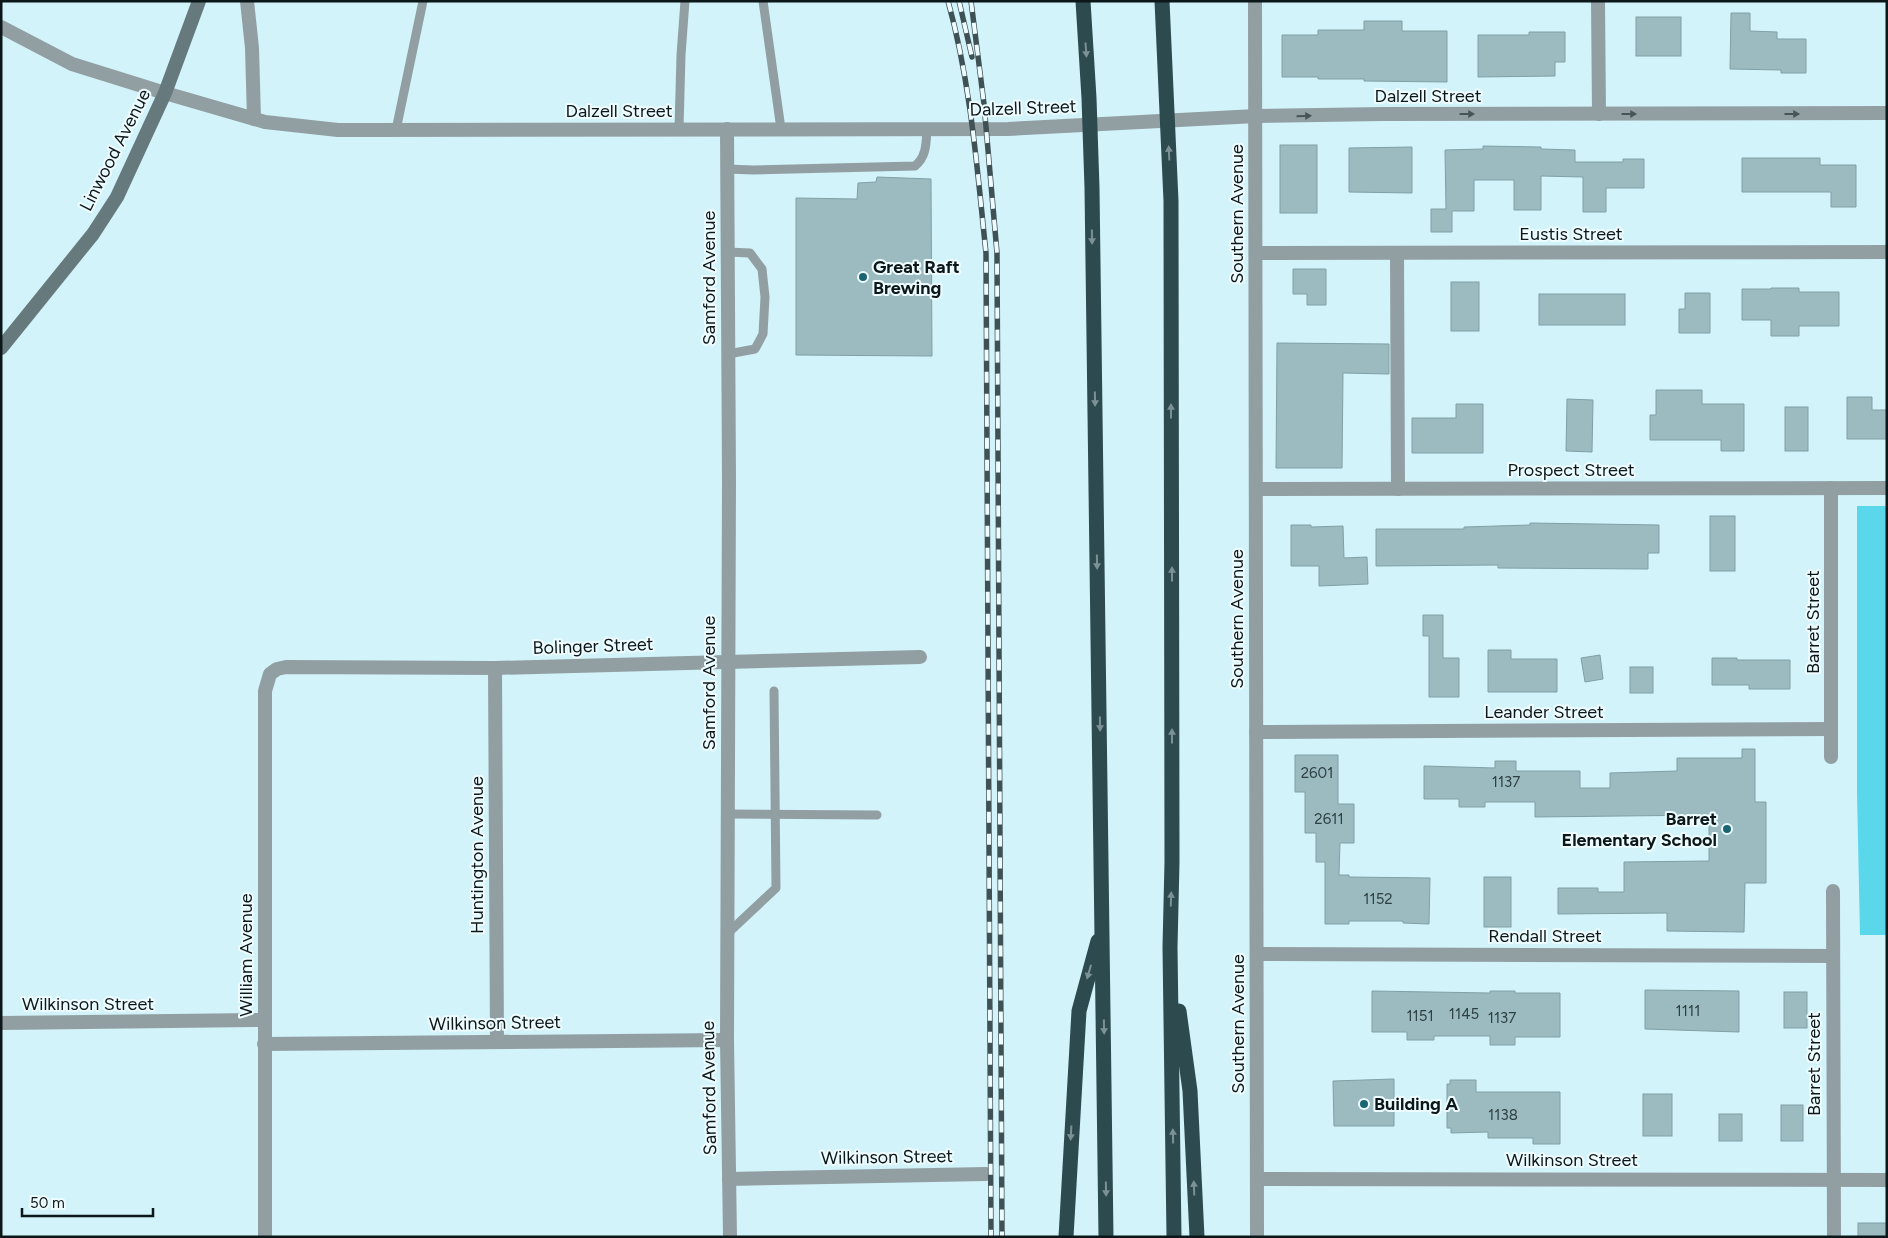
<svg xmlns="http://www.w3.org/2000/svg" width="1888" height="1238" font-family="Figtree,sans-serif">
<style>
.green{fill:#5bd7ec}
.building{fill:#9bbbc1;stroke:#80a0a5}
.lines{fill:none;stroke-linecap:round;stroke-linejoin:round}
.service{stroke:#929fa2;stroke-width:9}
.minor{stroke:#929fa2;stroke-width:14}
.tertiary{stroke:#929fa2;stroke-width:14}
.secondary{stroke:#667a7e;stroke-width:14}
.motorway{stroke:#2d4a4f;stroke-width:15}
.rail-casing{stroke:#3f5154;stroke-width:5.5}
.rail{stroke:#effcff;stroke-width:4;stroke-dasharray:11;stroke-linecap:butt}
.oneway{fill:#7b9195}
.oneway2{fill:#485457}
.poi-dot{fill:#1a6571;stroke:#effcff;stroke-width:2}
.labels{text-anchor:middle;stroke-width:4;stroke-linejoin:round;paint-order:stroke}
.number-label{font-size:15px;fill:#2f4043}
.street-label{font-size:18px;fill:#0b1719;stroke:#effcff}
.poi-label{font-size:18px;font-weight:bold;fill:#0b1719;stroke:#effcff;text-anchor:start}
</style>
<rect width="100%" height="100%" fill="#d2f3fa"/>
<!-- green -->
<polygon class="green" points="1857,506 1887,506 1887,935 1860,935 1857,793"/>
<!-- building -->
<g class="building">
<polygon points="1731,13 1750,13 1750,31 1777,32 1777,39 1806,39 1806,73 1781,73 1781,70 1730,69"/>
<rect x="1636" y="17" width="45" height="39"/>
<polygon points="1364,21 1402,21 1402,31 1447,31 1447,82 1364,81 1364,79 1318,79 1318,77 1282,77 1282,35 1318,35 1318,30 1364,30"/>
<polygon points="1529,32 1565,32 1565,62 1555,62 1555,76 1478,77 1478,35 1529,35"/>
<rect x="1280" y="145" width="37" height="68"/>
<polygon points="1483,146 1541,147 1541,149 1575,150 1575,162 1623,162 1623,159 1644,159 1644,188 1606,188 1606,212 1583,212 1583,177 1541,176 1541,210 1514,210 1514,180 1474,180 1474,211 1452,211 1452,232 1431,232 1431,209 1446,209 1445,150 1483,149"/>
<polygon points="1412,147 1412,193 1349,192 1349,148"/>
<polygon points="1742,158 1820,158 1820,165 1856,165 1856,207 1831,207 1831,192 1742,192"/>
<polygon points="877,177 931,179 932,356 796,355 796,198 857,199 858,183 876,182"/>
<polygon points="1293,269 1326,269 1326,305 1307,305 1307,294 1293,294"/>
<rect x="1451" y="282" width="28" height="49"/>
<polygon points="1771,288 1799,288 1799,292 1839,292 1839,326 1799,326 1799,336 1771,336 1771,320 1742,320 1742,289 1771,289"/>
<polygon points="1685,293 1710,293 1710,333 1679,333 1679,309 1685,309"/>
<rect x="1539" y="294" width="86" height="31"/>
<polygon points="1277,343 1389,344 1389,374 1343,373 1342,468 1276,468"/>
<polygon points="1656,390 1702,390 1702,404 1744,404 1744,451 1721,451 1721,440 1650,440 1650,415 1656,415"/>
<polygon points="1847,397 1872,397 1872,410 1887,410 1887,439 1847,439"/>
<polygon points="1567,399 1593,400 1592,452 1566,451"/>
<polygon points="1456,404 1483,404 1483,453 1412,453 1412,418 1456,418"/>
<rect x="1785" y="407" width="23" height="44"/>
<rect x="1710" y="516" width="25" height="55"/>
<polygon points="1530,523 1659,525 1659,553 1648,553 1648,569 1498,568 1498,565 1376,566 1376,529 1464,529 1464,527 1530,525"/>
<polygon points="1291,525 1311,525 1311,527 1343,526 1344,558 1367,557 1368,584 1319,586 1319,566 1291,566"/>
<polygon points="1423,615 1443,615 1443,658 1459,658 1459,697 1429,697 1429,636 1423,636"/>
<polygon points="1488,650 1511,650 1511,659 1557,659 1557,692 1488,692"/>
<polygon points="1600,655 1603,679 1585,682 1581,658"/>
<polygon points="1712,658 1737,658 1737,660 1790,660 1790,689 1749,689 1749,685 1712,685"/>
<rect x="1630" y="667" width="23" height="26"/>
<polygon points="1742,749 1755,749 1755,802 1766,802 1766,883 1745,883 1744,932 1667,931 1667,913 1558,914 1558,888 1598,888 1598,892 1624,892 1624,862 1709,861 1709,815 1535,817 1535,802 1485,802 1485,807 1459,807 1459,799 1424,799 1424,766 1495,768 1495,761 1516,761 1516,771 1580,771 1580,788 1610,788 1610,773 1677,771 1677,758 1742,758"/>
<polygon points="1295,755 1338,755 1338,804 1354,804 1354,843 1340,843 1339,875 1349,875 1349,877 1430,878 1429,924 1403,923 1403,921 1349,921 1349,924 1325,924 1325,862 1316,862 1316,833 1305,833 1305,792 1295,792"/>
<rect x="1484" y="877" width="27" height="50"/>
<polygon points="1645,990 1739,991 1739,1032 1645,1029"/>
<polygon points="1372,991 1490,993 1490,991 1515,991 1515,993 1560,993 1560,1037 1515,1037 1515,1045 1490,1045 1490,1036 1434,1036 1434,1040 1407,1040 1407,1032 1372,1032"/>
<rect x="1784" y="992" width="23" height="36"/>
<polygon points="1394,1079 1394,1126 1334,1126 1333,1081"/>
<polygon points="1450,1080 1476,1080 1476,1092 1560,1092 1560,1144 1533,1144 1533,1138 1488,1138 1488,1132 1451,1133 1451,1128 1447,1128 1447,1084 1450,1084"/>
<rect x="1643" y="1094" width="29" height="42"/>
<rect x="1781" y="1105" width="22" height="36"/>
<rect x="1719" y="1114" width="23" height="27"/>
<rect x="1858" y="1223" width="29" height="14"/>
</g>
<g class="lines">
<!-- service -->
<g class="service">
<polyline points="763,1 781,129"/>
<polyline points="679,129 681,55 685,1"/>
<polyline points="396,130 423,1"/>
<path d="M727,169L753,170L915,166C927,156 926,143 927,128"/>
<polyline points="728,252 750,253 762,269 765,297 763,334 755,349 728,354"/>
<polyline points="728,814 877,815"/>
<polyline points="727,934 776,888 774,691"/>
</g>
<!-- minor -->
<g class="minor">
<polyline points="247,1 252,48 254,119"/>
<polyline points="1598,1 1599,114"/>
<polyline points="1,27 72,64 165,93"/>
<polyline points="1256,116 1383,114 1887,113"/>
<polyline points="727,129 729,480 727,1040 730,1237"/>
<polyline points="1256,253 1887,252"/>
<polyline points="1397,253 1398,489"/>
<polyline points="1831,488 1831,757"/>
<polyline points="1256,489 1887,488"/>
<polyline points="495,668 497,1042"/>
<polyline points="1256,732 1831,729"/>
<polyline points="1833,891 1834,1237"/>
<polyline points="1257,954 1833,956"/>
<polyline points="1,1023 264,1020"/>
<polyline points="264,1044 727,1040"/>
<polyline points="729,1179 986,1174"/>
<polyline points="1257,1179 1887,1180"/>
<polyline points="265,1237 265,691 270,674 277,669 286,667 495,668 920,657"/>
</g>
<!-- tertiary -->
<g class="tertiary">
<polyline points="1255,1 1257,1237"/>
<polyline points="165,93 265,122 338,130 374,130 1008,129 1256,116"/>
</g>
<!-- secondary -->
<polyline class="secondary" points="1,348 93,234 117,197 165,93 199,1"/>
<!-- motorway -->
<g class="motorway">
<polyline points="1083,1 1089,98 1092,188 1106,1237"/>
<polyline points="1162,1 1171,201 1172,862 1170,947 1174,1237"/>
<polyline points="1179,1011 1190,1091 1197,1237"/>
<polyline points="1066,1237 1079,1011 1098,941"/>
</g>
<defs>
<g id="rail">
<path d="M948,1C971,84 977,168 986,253L991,1237"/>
<polyline points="959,1 972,57"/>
<polyline points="971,1 984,104 997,253 1002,1237"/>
</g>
</defs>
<!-- rail casing -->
<use href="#rail" class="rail-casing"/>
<!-- rail -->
<use href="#rail" class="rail"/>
</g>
<!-- one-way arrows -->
<defs><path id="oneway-solid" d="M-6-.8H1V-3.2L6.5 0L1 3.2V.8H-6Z" transform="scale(1.25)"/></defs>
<g class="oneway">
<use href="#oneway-solid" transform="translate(1086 50) rotate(86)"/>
<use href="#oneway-solid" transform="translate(1169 153) rotate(-93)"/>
<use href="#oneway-solid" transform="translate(1092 237) rotate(89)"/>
<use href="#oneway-solid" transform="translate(1095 399) rotate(89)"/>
<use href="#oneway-solid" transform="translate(1171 411) rotate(-90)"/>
<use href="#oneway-solid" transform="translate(1097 562) rotate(89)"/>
<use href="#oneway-solid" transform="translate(1172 574) rotate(-90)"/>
<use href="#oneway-solid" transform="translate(1100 724) rotate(89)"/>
<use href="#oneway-solid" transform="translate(1172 736) rotate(-90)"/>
<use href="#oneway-solid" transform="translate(1171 899) rotate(-88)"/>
<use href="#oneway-solid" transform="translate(1089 972) rotate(106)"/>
<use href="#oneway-solid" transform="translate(1104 1027) rotate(89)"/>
<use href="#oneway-solid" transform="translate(1071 1133) rotate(93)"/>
<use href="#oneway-solid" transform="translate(1173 1136) rotate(-91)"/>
<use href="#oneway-solid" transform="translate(1194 1188) rotate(-92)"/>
<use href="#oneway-solid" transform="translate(1106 1189) rotate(89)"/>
</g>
<g class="oneway2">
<use href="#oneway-solid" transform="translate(1467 114)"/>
<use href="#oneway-solid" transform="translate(1629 114)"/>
<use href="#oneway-solid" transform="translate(1792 114)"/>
<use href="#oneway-solid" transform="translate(1304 116) rotate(-1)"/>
</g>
<!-- markers -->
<g class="poi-dot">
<circle cx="863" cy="277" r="5"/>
<circle cx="1727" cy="829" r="5"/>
<circle cx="1364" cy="1104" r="5"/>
</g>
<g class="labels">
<!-- number labels -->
<g class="number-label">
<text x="1317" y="778">2601</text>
<text x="1506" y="787">1137</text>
<text x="1329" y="824">2611</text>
<text x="1378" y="904">1152</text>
<text x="1688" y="1016">1111</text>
<text x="1464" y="1019">1145</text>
<text x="1420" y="1021">1151</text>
<text x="1502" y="1023">1137</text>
<text x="1503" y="1120">1138</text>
</g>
<!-- street labels -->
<g class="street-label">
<text x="1428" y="102">Dalzell Street</text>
<text transform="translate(1023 108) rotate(-2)" y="6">Dalzell Street</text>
<text x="619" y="117">Dalzell Street</text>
<text transform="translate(115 150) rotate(-63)" y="6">Linwood Avenue</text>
<text transform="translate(1237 214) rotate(-90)" y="6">Southern Avenue</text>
<text x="1571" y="240">Eustis Street</text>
<text transform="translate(709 278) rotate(-90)" y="6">Samford Avenue</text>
<text x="1571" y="476">Prospect Street</text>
<text transform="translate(1237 619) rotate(-90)" y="6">Southern Avenue</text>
<text transform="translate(1813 622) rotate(-90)" y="6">Barret Street</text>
<text transform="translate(593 646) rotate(-2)" y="6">Bolinger Street</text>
<text transform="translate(709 683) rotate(-90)" y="6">Samford Avenue</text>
<text x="1544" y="718">Leander Street</text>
<text transform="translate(477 855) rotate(-90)" y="6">Huntington Avenue</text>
<text x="1545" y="942">Rendall Street</text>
<text transform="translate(246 955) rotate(-90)" y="6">William Avenue</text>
<text x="88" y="1010">Wilkinson Street</text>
<text transform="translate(495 1023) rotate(-1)" y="6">Wilkinson Street</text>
<text transform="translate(1238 1024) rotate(-90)" y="6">Southern Avenue</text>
<text transform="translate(1814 1064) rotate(-90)" y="6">Barret Street</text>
<text transform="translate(709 1088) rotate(-91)" y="6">Samford Avenue</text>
<text transform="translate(887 1157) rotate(-1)" y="6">Wilkinson Street</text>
<text x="1572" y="1166">Wilkinson Street</text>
</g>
<!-- poi labels -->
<g class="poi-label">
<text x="873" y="273">Great Raft<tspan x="873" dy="21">Brewing</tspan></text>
<text x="1717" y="825" text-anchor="end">Barret<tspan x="1717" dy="21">Elementary School</tspan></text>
<text x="1374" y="1110">Building A</text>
</g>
</g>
<!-- border -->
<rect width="1888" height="1238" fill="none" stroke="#0b1719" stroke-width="5"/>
<!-- scale -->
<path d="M22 1208v8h131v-8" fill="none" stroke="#0b1719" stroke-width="2.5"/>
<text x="30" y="1208" font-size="15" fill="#0b1719" stroke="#effcff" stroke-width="4" paint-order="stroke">50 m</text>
</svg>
